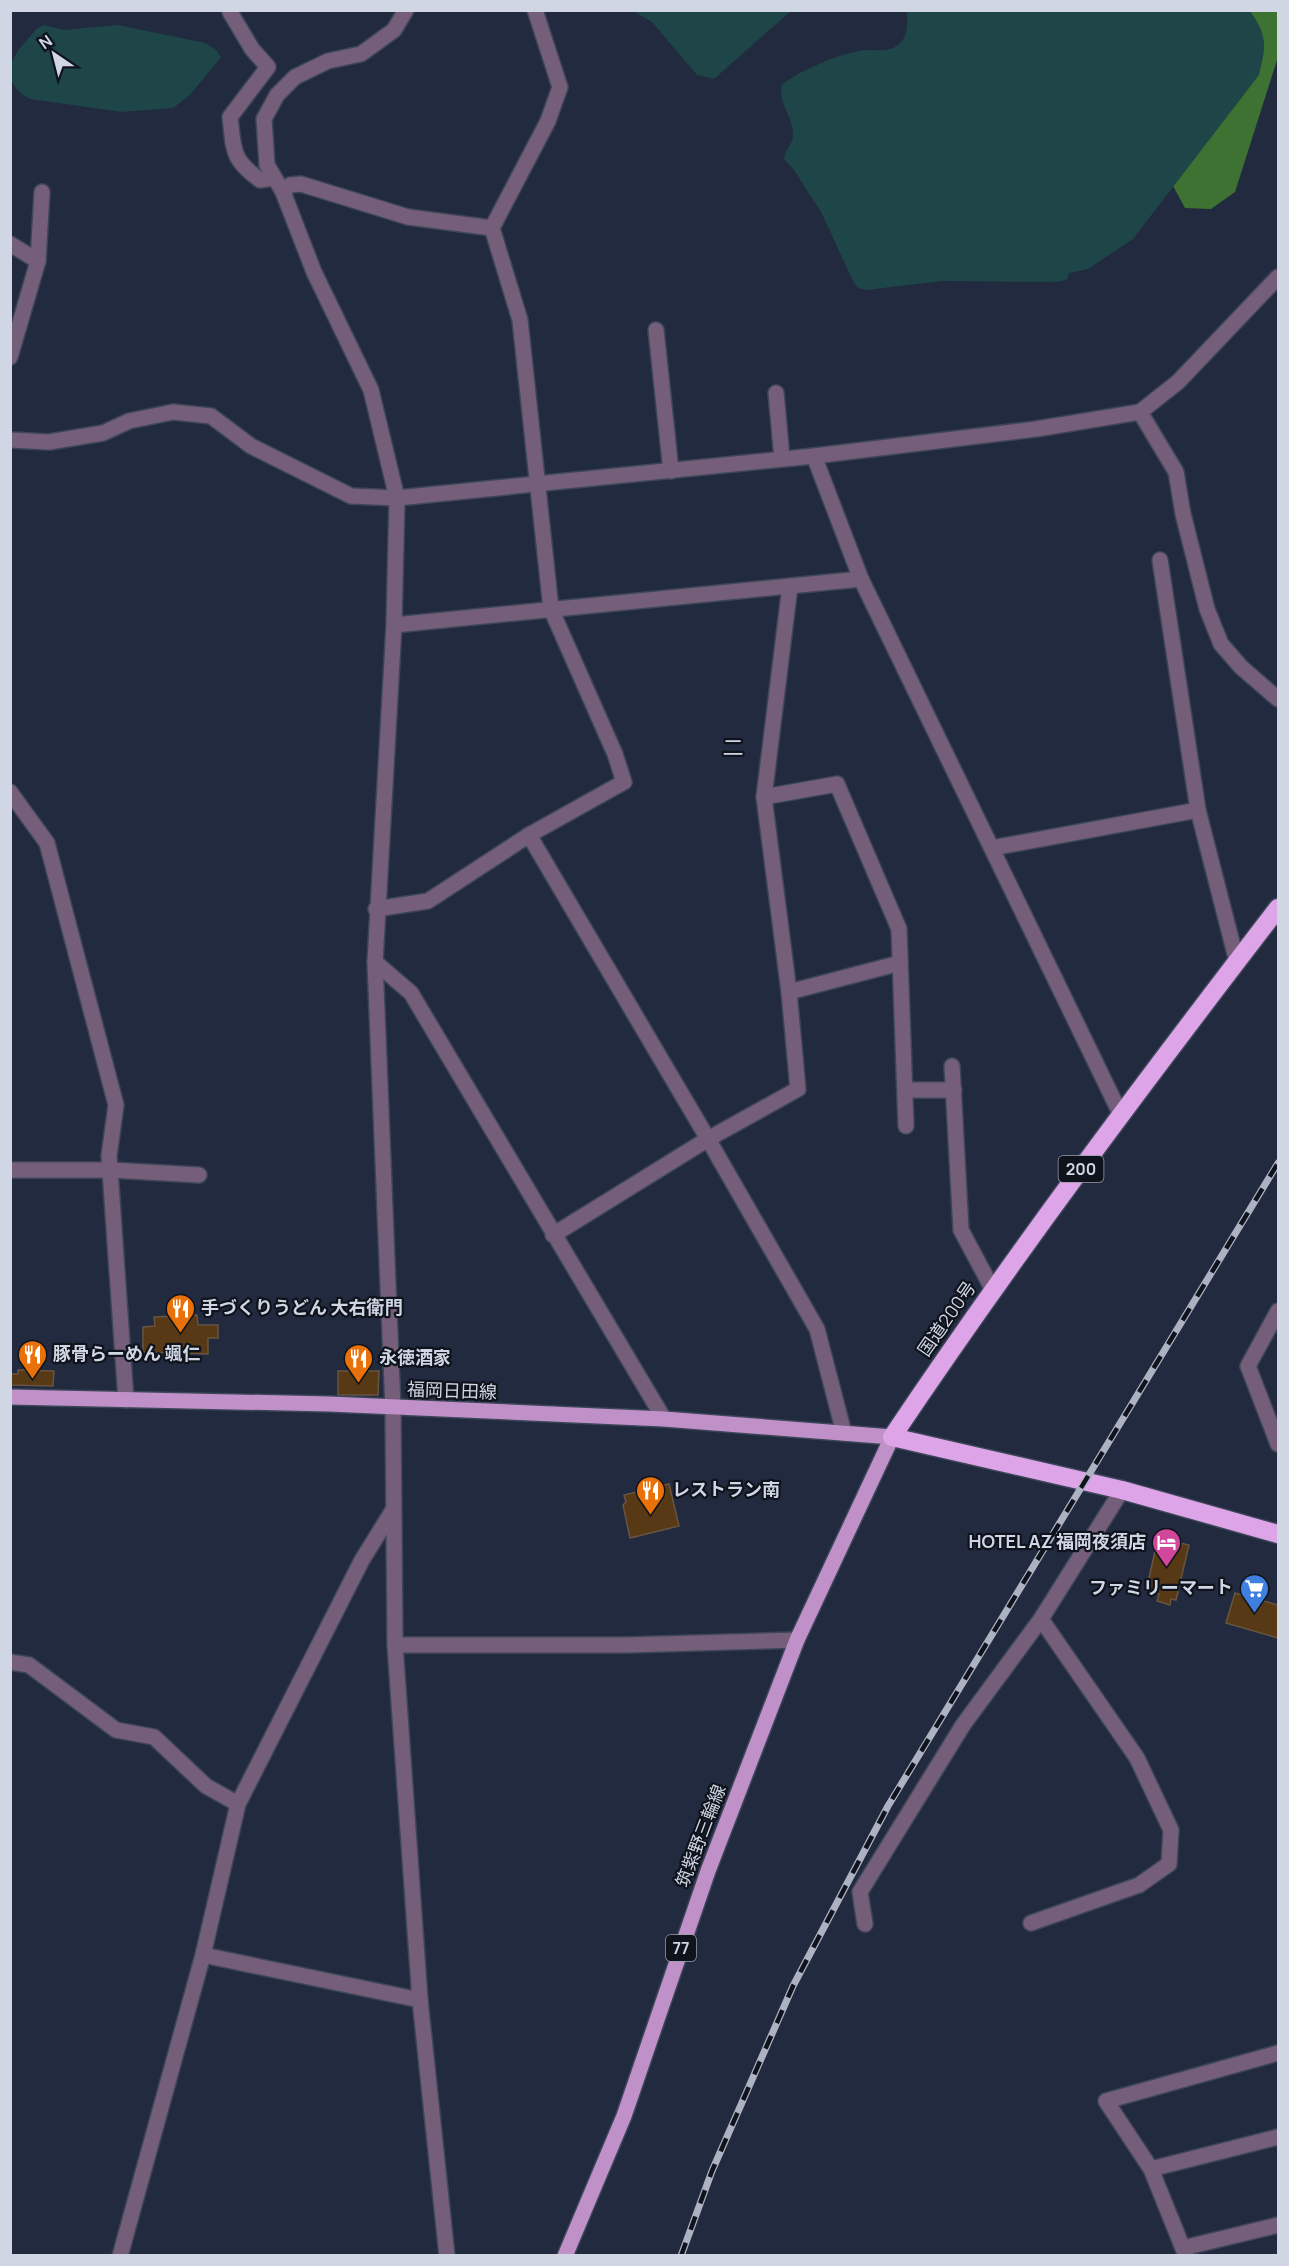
<svg xmlns="http://www.w3.org/2000/svg" width="1289" height="2266" font-family="Manrope,'Noto Sans JP',sans-serif">
<style>
.forest{fill:#3e7233}
.water{fill:#1e4547}
.building{fill:#573915;stroke:#685440;stroke-width:1.5}
.lines{fill:none;stroke-linecap:round;stroke-linejoin:round}
.minor-casing{stroke:#3d4659;stroke-width:18}
.major-casing{stroke:#3d4659;stroke-width:18}
.highway-casing{stroke:#3d4659;stroke-width:21}
.minor{stroke:#755e79;stroke-width:15}
.major{stroke:#c091c8;stroke-width:15}
.highway{stroke:#dda5e7;stroke-width:18}
.rail-casing{stroke:#acb2c2;stroke-width:7}
.rail{stroke:#0f131c;stroke-width:4.5;stroke-dasharray:14;stroke-linecap:butt}
.labels{text-anchor:middle;stroke-width:4.5;stroke-linejoin:round;paint-order:stroke}
.shield{fill:#0f131c;stroke:#969ca8;stroke-width:1.5}
.shield-label{font-size:16px;font-weight:bold;fill:#d0d6e4}
.poi-label{font-size:18px;font-weight:bold;fill:#d0d6e4;stroke:#0f131c;text-anchor:start}
.street-label{font-size:18px;fill:#d0d6e4;stroke:#0f131c}
.quarter-label{font-size:21px;fill:#d0d6e4;stroke:#0f131c}
</style>
<rect width="100%" height="100%" fill="#212a3f"/>
<!-- forest -->
<polygon class="forest" points="1102,11 1278,11 1278,57 1235,192 1211,209 1185,208 1172,184"/>
<!-- water -->
<g class="water">
<polygon points="633,11 633,10 791,11 714,79 697,75 652,22"/>
<path d="M907,11H1250C1268,36 1266,46 1259,75L1133,239L1088,269L1069,273L1067,280L1055,282L943,281L866,290L858,288L854,283L821,212L794,170L784,159C785,150 792,145 793,136C794,116 777,104 782,84C804,69 832,57 858,51C871,48 887,54 898,45C909,36 907,23 907,11Z"/>
<path d="M44,25L64,30L118,25L205,43L215,49L221,57L190,95L173,108L122,112L30,99C1,83 7,61 27,40C33,34 35,28 44,25Z"/>
</g>
<!-- building -->
<g class="building">
<polygon points="197,1315 198,1325 218,1325 218,1338 208,1338 208,1354 143,1352 143,1327 155,1326 154,1317"/>
<polygon points="18,1370 54,1371 53,1386 10,1385 10,1374 18,1374"/>
<polygon points="338,1371 379,1371 378,1395 338,1395"/>
<polygon points="669,1484 679,1526 630,1538 623,1505 626,1502 624,1495"/>
<polygon points="1158,1538 1189,1545 1176,1600 1171,1599 1170,1605 1157,1601 1159,1594 1146,1591"/>
<polygon points="1235,1593 1278,1605 1278,1638 1226,1623"/>
</g>
<g class="lines">
<defs>
<g id="minor">
<polyline points="406,10 394,30 361,54 328,61 295,77 277,95 264,119 267,165 283,192 314,272 371,390 397,498 394,625 375,962 393,1409 395,1645 420,2000 447,2256"/>
<path d="M230,12L252,49L268,67L230,117C234,150 231,159 260,180L274,178"/>
<polyline points="283,192 290,185 301,184 408,217 492,228"/>
<polyline points="10,244 38,261 10,357"/>
<polyline points="38,261 42,192"/>
<polyline points="656,330 671,471"/>
<polyline points="776,393 782,459"/>
<polyline points="1140,412 1176,472 1183,514 1207,609 1221,644 1241,667 1278,699"/>
<polyline points="10,440 49,442 103,433 129,421 173,412 211,416 251,446 351,496 397,498 814,456 1036,429 1140,412 1178,382 1278,277"/>
<polyline points="814,456 861,579 1121,1115"/>
<polyline points="1160,560 1198,810 1237,962"/>
<polyline points="394,625 861,579"/>
<polyline points="10,792 47,843 116,1105 109,1156 126,1400"/>
<polyline points="764,797 837,784 899,929 906,1126"/>
<polyline points="529,835 708,1139 817,1329 844,1433"/>
<polyline points="992,848 1198,810"/>
<polyline points="376,909 428,901 529,835 624,782 615,754 551,609 520,320 492,228 548,121 560,87 535,10"/>
<polyline points="375,962 411,993 664,1419"/>
<polyline points="789,992 900,963"/>
<polyline points="952,1066 961,1230 993,1290"/>
<polyline points="905,1090 954,1090"/>
<polyline points="10,1170 111,1170 199,1175"/>
<polyline points="553,1235 708,1139 798,1089 789,992 764,797 790,586"/>
<polyline points="1278,1311 1248,1366 1278,1444"/>
<polyline points="395,1645 626,1645 797,1640"/>
<polyline points="10,1662 29,1665 116,1730 154,1737 206,1786 238,1804"/>
<polyline points="1031,1923 1139,1885 1169,1864 1171,1830 1137,1758 1041,1619"/>
<polyline points="865,1924 860,1892 963,1725 1041,1619 1122,1490"/>
<polyline points="203,1955 420,2000"/>
<polyline points="1151,2169 1278,2137"/>
<polyline points="1183,2248 1278,2225"/>
<polyline points="120,2256 203,1955 238,1804 362,1560 393,1510"/>
<polyline points="1186,2256 1151,2169 1106,2101 1278,2053"/>
</g>
<polyline id="major" points="10,1397 329,1404 664,1419 892,1437 797,1640 708,1871 624,2116 565,2256"/>
<path id="highway" d="M1278,908C1145,1081 1014,1255 892,1437L1122,1490L1278,1534"/>
</defs>
<!-- minor casing -->
<use href="#minor" class="minor-casing"/>
<!-- major casing -->
<use href="#major" class="major-casing"/>
<!-- highway casing -->
<use href="#highway" class="highway-casing"/>
<!-- minor -->
<use href="#minor" class="minor"/>
<!-- major -->
<use href="#major" class="major"/>
<!-- highway -->
<use href="#highway" class="highway"/>
<defs>
<polyline id="rail" points="681,2256 712,2171 793,1986 888,1806 1278,1163"/>
</defs>
<!-- rail casing -->
<use href="#rail" class="rail-casing"/>
<!-- rail -->
<use href="#rail" class="rail"/>
</g>
<!-- icons -->
<defs>
<symbol id="restaurant-pin" viewBox="-11 -11 22 30"><path d="M0 17L-7.5 6A9.5 9.5 0 1 1 7.5 6Z" fill="#e8710a" stroke="#0f131c"/><path d="M-5-6h1v4h1v-4h1v4h1v-4h1v5L-1.5 .5V6h-2V.5L-5-1ZM5-6V6H3V1.5H1.5Q1.5-4 5-6Z" fill="#fff"/></symbol>
<symbol id="hotel-pin" viewBox="-11 -11 22 30"><path d="M0 17L-7.5 6A9.5 9.5 0 1 1 7.5 6Z" fill="#d1479c" stroke="#0f131c"/><path d="M-6-4.5h1.5V1H6V5H4.5V3h-9V5H-6ZM-4 0a1.8 1.8 0 1 1 3.6 0ZM.5 0V-2.5h3Q6-2.5 6 0Z" fill="#fff"/></symbol>
<symbol id="supermarket-pin" viewBox="-11 -11 22 30"><path d="M0 17L-7.5 6A9.5 9.5 0 1 1 7.5 6Z" fill="#3f7fe0" stroke="#0f131c"/><path d="M-6-5.5h2.5l.6 2H6L4.5 2H-2.5L-4.4-4H-6ZM-1.5 3.2a1.3 1.3 0 1 0 .1 0ZM3 3.2a1.3 1.3 0 1 0 .1 0Z" fill="#fff"/></symbol>
</defs>
<g fill-rule="evenodd">
<use href="#restaurant-pin" x="164" y="1292" width="33" height="45"/>
<use href="#restaurant-pin" x="16" y="1338" width="33" height="45"/>
<use href="#restaurant-pin" x="342" y="1342" width="33" height="45"/>
<use href="#restaurant-pin" x="634" y="1474" width="33" height="45"/>
<use href="#hotel-pin" x="1150" y="1526" width="33" height="45"/>
<use href="#supermarket-pin" x="1238" y="1572" width="33" height="45"/>
</g>
<g class="labels">
<!-- shield labels -->
<g class="shield">
<rect x="1058.5" y="1156" width="45" height="26" rx="4.5"/>
<rect x="666" y="1935" width="30" height="26" rx="4.5"/>
</g>
<g class="shield-label">
<text x="1081" y="1175">200</text>
<text x="681" y="1954">77</text>
</g>
<!-- poi labels -->
<g class="poi-label">
<text x="201" y="1314">手づくりうどん 大右衛門</text>
<text x="53" y="1360">豚骨らーめん 颯仁</text>
<text x="379" y="1364">永徳酒家</text>
<text x="672" y="1496">レストラン南</text>
<text x="1146" y="1548" text-anchor="end">HOTEL AZ 福岡夜須店</text>
<text x="1233" y="1594" text-anchor="end">ファミリーマート</text>
</g>
<!-- street labels -->
<g class="street-label">
<text transform="translate(947 1319) rotate(-55)" y="6">国道200号</text>
<text transform="translate(452 1391) rotate(2)" y="6">福岡日田線</text>
<text transform="translate(701 1836) rotate(-69)" y="6">筑紫野三輪線</text>
</g>
<!-- quarter labels -->
<g class="quarter-label">
<text x="733" y="755">二</text>
</g>
</g>
<!-- border -->
<rect width="1289" height="2266" fill="none" stroke="#d0d6e4" stroke-width="24"/>
<!-- north arrow -->
<g transform="translate(54 54) rotate(325)" stroke="#0f131c" stroke-width="4.5" paint-order="stroke">
<path d="M0-4.5L10 22L0 15L-10 22Z" fill="#d0d6e4"/>
<text y="-9" font-size="16" font-weight="bold" text-anchor="middle" fill="#d0d6e4">N</text>
</g>
</svg>
